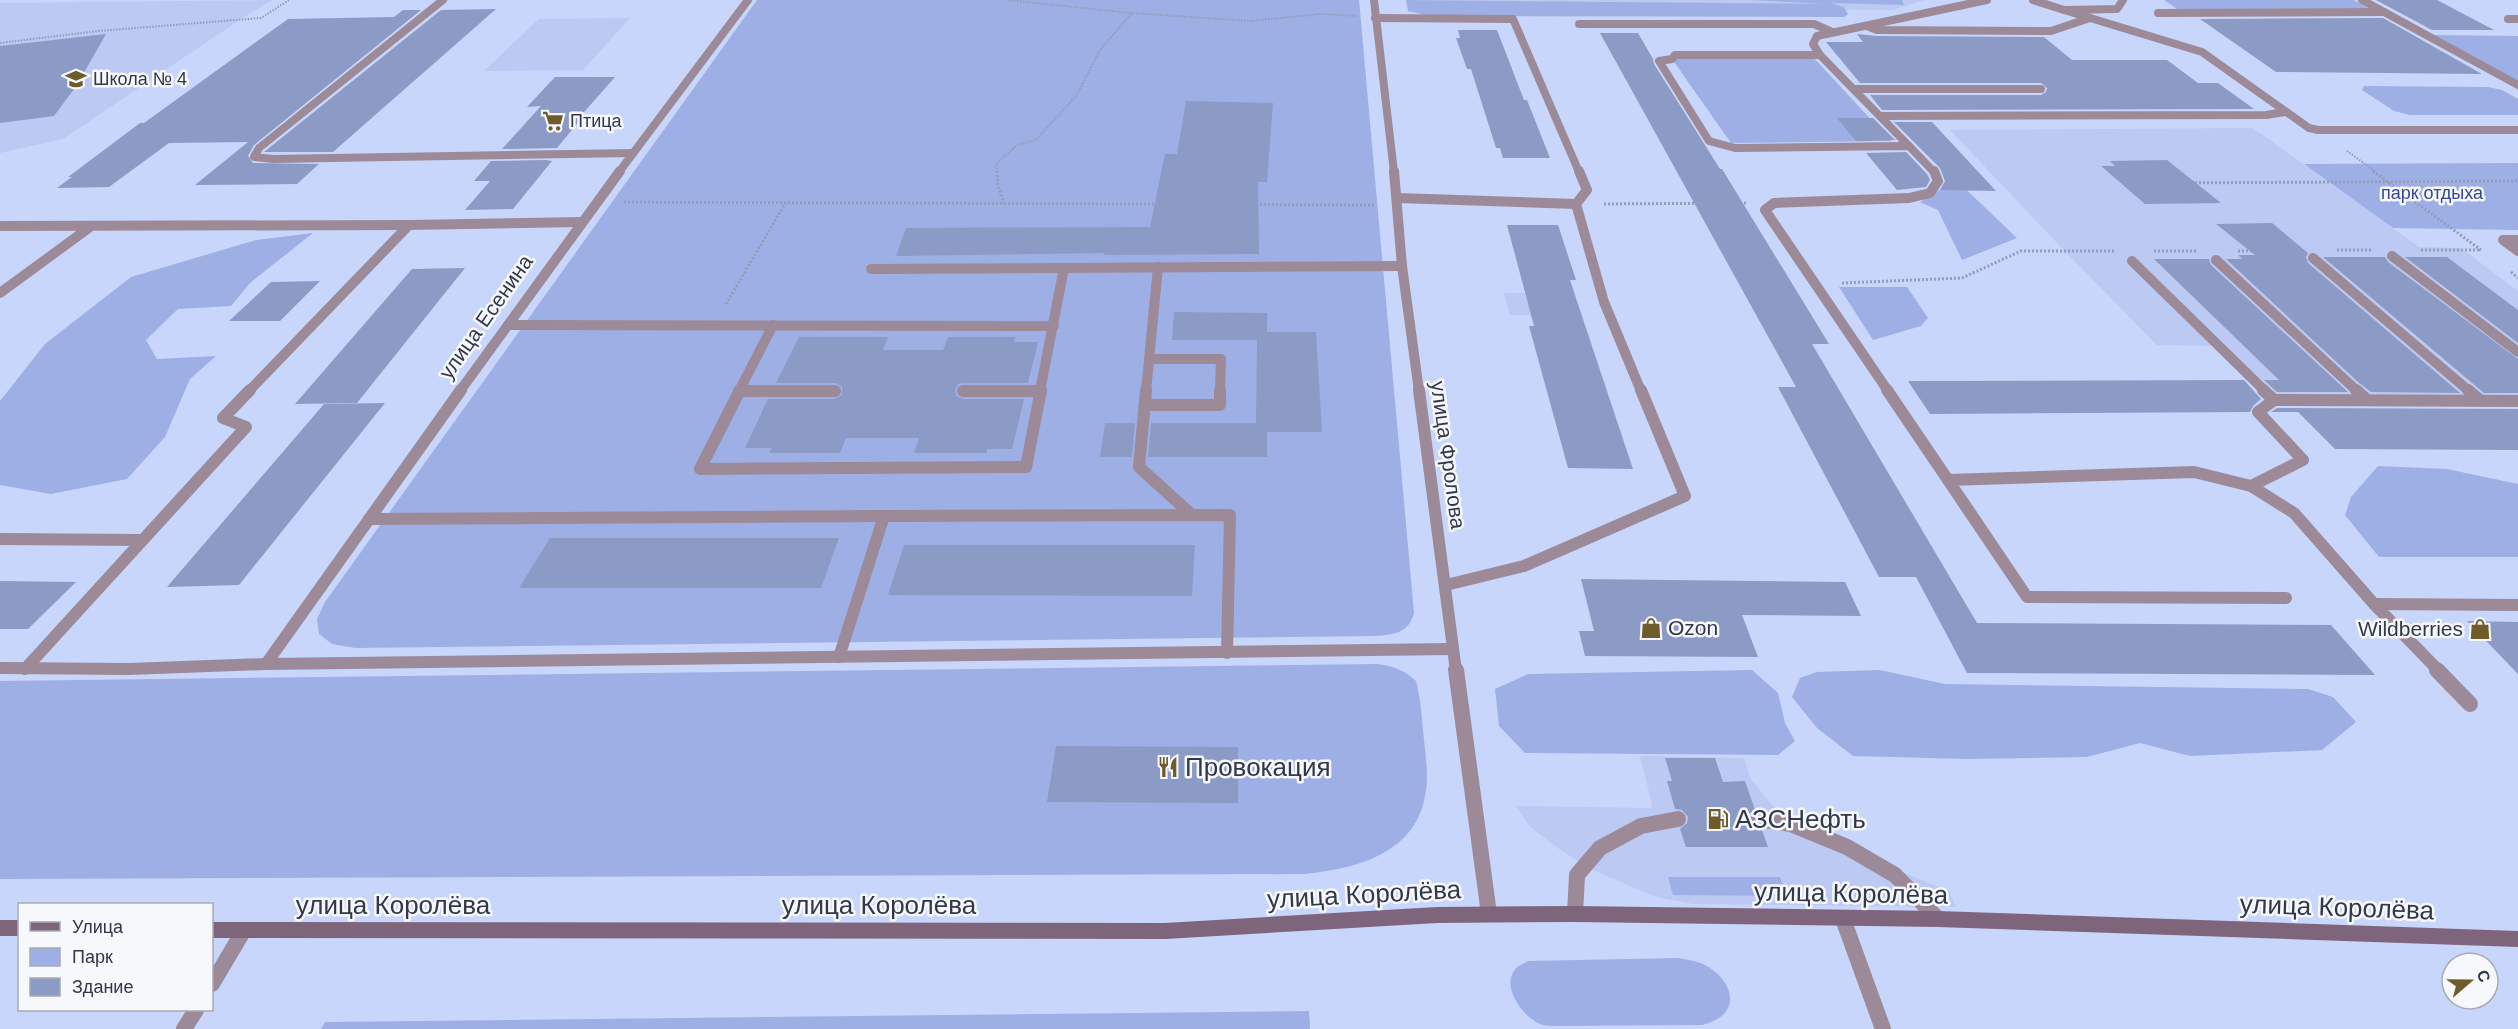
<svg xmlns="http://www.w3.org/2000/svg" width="2518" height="1029" font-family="Arial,sans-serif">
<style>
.built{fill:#bbc9f3}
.green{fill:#9eafe5}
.building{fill:#8c9ac6}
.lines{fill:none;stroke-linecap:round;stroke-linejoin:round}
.path-far1{stroke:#929dbb;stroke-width:2;stroke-dasharray:1.5 1.5;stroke-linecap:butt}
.path{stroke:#929dbb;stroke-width:3;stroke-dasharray:2 2;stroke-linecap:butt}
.service-far3{stroke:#9c8a99;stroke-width:8}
.service-far2{stroke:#9c8a99;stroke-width:10}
.service-far1{stroke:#9c8a99;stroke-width:12}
.service{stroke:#9c8a99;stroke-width:16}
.minor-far3{stroke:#9c8a99;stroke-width:8}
.minor-far2{stroke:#9c8a99;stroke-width:10}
.minor-far1{stroke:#9c8a99;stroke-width:12}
.minor{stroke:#9c8a99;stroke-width:16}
.tertiary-far3{stroke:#9c8a99;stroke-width:8}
.tertiary-far2{stroke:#9c8a99;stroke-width:10}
.tertiary-far1{stroke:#9c8a99;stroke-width:12}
.tertiary{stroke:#9c8a99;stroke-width:16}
.secondary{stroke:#7f657b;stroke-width:16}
.labels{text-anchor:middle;stroke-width:5;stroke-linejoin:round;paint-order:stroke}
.far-poi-label{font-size:18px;fill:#32384a;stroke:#f6f8fc;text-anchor:start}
.far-park-label{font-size:18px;fill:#354697;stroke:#f6f8fc}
.street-label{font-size:21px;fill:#32384a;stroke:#f6f8fc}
.poi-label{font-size:21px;fill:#32384a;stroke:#f6f8fc;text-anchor:start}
.near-poi-label{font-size:26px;fill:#32384a;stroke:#f6f8fc;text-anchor:start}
.near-street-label{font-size:26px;fill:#32384a;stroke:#f6f8fc}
</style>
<rect width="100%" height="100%" fill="#c9d6fb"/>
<!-- built -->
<g class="built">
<polygon points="273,0 241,19 63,139 0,153 0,3"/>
<polygon points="1424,0 1925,0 1892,10 1425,7"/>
<polygon points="630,18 583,70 484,71 539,19"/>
<polygon points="2253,128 2419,247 2461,248 2518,291 2518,405 2270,404 2213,346 2157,345 2058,244 1950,130"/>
<polygon points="1504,293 1573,293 1580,316 1510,315"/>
<polygon points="1640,756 1744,758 1751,779 1771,804 1786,817 1854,853 1949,891 1956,907 1693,904 1656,897 1595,871 1562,851 1530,827 1516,806 1651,808 1652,804"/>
</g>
<!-- green -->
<g class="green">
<path d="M757,0H1359L1414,613C1409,633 1393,635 1374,636L355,648L332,644L319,634L317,619L325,602Z"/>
<polygon points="1406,0 1825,4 1750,0 1902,0 1904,5 1831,3 1844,7 1848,14 1844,17 1430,16 1408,11"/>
<polygon points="2164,0 2354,0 2369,9 2177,9"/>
<polygon points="2432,35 2518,36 2518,82"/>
<polygon points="1813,57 1891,141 1731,143 1672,59"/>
<polygon points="2364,86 2488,87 2502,90 2518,99 2518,115 2410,115 2394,111 2362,90"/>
<polygon points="2518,163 2518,230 2393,228 2304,164"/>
<polygon points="1956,180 2017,238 1962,260 1938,210 1920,202"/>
<polygon points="313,233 250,283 231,306 178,309 146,340 157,359 216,356 190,379 165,437 127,479 51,494 0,485 0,401 45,344 131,277 256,240"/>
<polygon points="1839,287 1907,287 1928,318 1921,326 1873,340"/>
<polygon points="2378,466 2447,469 2518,484 2518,557 2379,557 2345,515 2351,497"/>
<path d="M1377,664C1394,666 1404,670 1416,681C1421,700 1422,720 1424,740C1426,759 1429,777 1425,796C1415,854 1355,869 1304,874L0,879V681Z"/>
<polygon points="1752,670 1778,693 1785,723 1795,741 1778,755 1525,753 1499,726 1495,689 1528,674"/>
<polygon points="1880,670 1945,684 2308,689 2333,697 2356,722 2322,750 2190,756 2140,743 2087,757 1967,759 1853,756 1817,728 1792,697 1800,678 1817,672"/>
<polygon points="1668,877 1780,877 1787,896 1673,895"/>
<path d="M1678,958C1689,960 1700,961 1710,968C1738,987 1738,1017 1702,1025L1557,1026C1550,1026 1543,1026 1538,1023C1522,1015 1500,986 1516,968C1519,965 1525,963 1528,961Z"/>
<polygon points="1309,1011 1310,1029 321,1029 325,1022"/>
</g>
<!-- building -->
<g class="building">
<polygon points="2376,0 2437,0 2494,30 2432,30"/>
<polygon points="496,9 333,152 264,152 441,10"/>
<polygon points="403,10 421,10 254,145 248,156 253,163 319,164 297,184 195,185 248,142 169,143 109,187 57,188 72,177 68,177 140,123 144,123 288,19 394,17"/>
<polygon points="2383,18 2482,74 2276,72 2200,19"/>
<polygon points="1458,30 1497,30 1524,100 1527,100 1550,158 1503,158 1500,148 1496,148 1471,69 1467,69 1456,38 1460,38"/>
<polygon points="1600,33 1638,33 1653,59 1654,64 1720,169 1722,169 1829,344 1812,344 1977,623 2331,625 2375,675 1967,673 1916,577 1879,577 1778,387 1796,387"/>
<polygon points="106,34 77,85 54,116 0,123 0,46"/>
<polygon points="1857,34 1877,36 2044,37 2072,60 2167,60 2198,83 2218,83 2254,109 1882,110 1870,95 2041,95 2046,92 2047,88 2041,83 1860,83 1826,42 1863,42"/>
<polygon points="555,77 615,77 578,119 581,119 557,148 502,149 541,106 527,107"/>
<polygon points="1186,101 1273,103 1267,182 1258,182 1259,254 1104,255 1105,253 896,256 906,228 1150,227 1165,154 1177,154"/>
<polygon points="1837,118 1873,118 1895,140 1856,141"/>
<polygon points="1894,122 1932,122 1996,191 1940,190 1945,181 1940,168"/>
<polygon points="1906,152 1927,174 1930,180 1926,187 1897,190 1866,153"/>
<polygon points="546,160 552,161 513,209 465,210 490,181 474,181 491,161"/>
<polygon points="2167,160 2221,203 2145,204 2101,166 2115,166 2110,161"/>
<polygon points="2272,223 2308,253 2306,257 2308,263 2460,393 2371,392 2358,382 2226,259 2242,259 2238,255 2255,255 2216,224"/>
<polygon points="1507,225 1558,225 1576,280 1570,280 1633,469 1568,468 1529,326 1534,326"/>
<polygon points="2323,257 2385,257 2388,262 2518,359 2518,393 2484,393"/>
<polygon points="2405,257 2447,257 2518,310 2518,343"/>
<polygon points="2154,259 2209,259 2211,265 2348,392 2277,392 2264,380 2279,380"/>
<polygon points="465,268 357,403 295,404 412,269"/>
<polygon points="320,281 280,321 229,321 271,282"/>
<polygon points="1174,312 1267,313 1267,332 1316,332 1322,432 1267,432 1267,457 1148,457 1151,423 1256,423 1257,340 1172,340"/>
<polygon points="799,337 888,337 883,350 943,350 948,337 1015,337 1014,342 1038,342 1028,383 963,383 958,384 955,390 956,396 963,399 1024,399 1012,449 987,449 987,453 914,453 919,438 846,438 840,453 769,453 772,448 745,448 768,399 835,399 842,395 842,387 836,383 776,383"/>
<polygon points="2244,380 2261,399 2253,406 2250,412 1930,414 1908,381"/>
<polygon points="385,403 239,585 167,587 324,404"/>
<polygon points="2277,408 2518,409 2518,450 2335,449 2298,412 2271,412"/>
<polygon points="1105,423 1135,423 1132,457 1100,457"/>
<polygon points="550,538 839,538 821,588 519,588"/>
<polygon points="904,545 1195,545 1192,596 888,595"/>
<polygon points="1581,579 1845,582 1861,616 1742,615 1758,657 1585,656 1579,631 1594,631"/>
<polygon points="0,581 76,582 28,629 0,629"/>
<polygon points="2467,621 2518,622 2518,674"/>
<polygon points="1056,746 1238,747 1238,803 1047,802"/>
<polygon points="1665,758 1715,758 1723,782 1745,781 1755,810 1750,813 1748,822 1752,827 1762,830 1768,847 1686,847 1680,829 1687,823 1688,817 1682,810 1675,809 1667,781 1672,781"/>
</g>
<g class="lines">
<!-- path-far1 -->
<g class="path-far1">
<polyline points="1008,0 1131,13 1251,21 1321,14 1357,16"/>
<polyline points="0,43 98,31 261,18 289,0"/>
<polyline points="2347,151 2376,172"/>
<polyline points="997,172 996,164 1016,146 1037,139 1076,96 1100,50 1131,14"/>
</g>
<!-- path -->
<g class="path">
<polyline points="997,171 998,186 1004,203"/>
<polyline points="2373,171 2481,250"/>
<polyline points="2167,183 2518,181"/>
<polyline points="624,202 1376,205"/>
<polyline points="1604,204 1747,203"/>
<polyline points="2337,250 2372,250"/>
<polyline points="2421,250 2480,250"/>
<polyline points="2154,251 2198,251"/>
<polyline points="2238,251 2294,250"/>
<polyline points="2511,272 2518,278"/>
<polyline points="1842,283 1962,278 2021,251 2114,251"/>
<polyline points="726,304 786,202"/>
</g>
<!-- service-far3 -->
<g class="service-far3">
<polyline points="443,0 259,148 254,157 273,159 633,153"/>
<polyline points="2033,0 2064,10 2117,9 2123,0"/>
<polyline points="2064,10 2202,52 2309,128 2318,130 2518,130"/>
<polyline points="2158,13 2384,12"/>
<polyline points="1375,18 1513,19 1579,172"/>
<polyline points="2508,19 2518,19"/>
<polyline points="1579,24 1814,24 1832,32"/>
<polyline points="1869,27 1877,30 2051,31 2090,18"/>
<polyline points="1820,55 1909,146"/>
<polyline points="1854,89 2041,89"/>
<polyline points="1880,116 2266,115 2285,112"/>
<polyline points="1934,172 1909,146 1735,148 1709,141 1659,61 1672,59 1675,55 1820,55 1813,44 1817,36 1987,0"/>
</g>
<!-- service-far2 -->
<g class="service-far2">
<polyline points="1397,198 1576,204 1587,190 1579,171"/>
<polyline points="1576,204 1604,302 1641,391"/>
<polyline points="0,226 409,225"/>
<polyline points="2518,240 2503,240 2518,251"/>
<polyline points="2392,256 2518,352"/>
<polyline points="2313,258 2469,391"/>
<polyline points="2216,260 2357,391"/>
<polyline points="2132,261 2265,391"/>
<polyline points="871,269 1402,266"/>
<polyline points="0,293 90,227"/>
<polyline points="508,325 1054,326"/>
<polyline points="1149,359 1221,359 1220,391"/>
<polyline points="249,391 409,225 581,222"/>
<polyline points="739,391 773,325"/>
<polyline points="739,391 835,391"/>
<polyline points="963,391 1041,391"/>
<polyline points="1040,391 1064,268"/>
<polyline points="1146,391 1158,267"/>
<polyline points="1888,391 1765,210 1774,203 1909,198 1930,193 1938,181 1934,171"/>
</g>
<!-- service-far1 -->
<g class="service-far1">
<polyline points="740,390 700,469 1026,467 1041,390"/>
<polyline points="1146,390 1139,467 1192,515"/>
<polyline points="1887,390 1948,480 2194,472 2251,486 2294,513 2374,604 2439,671"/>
<polyline points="2263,390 2274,400"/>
<polyline points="2356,390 2367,400"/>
<polyline points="2468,390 2481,401"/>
<polyline points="739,391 835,391"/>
<polyline points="963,391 1041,391"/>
<polyline points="1145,405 1220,405 1220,390"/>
<polyline points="1948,480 2027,597 2286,598"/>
<polyline points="2251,486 2303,460 2258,412 2274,400 2518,401"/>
<polyline points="369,519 884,516"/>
<polyline points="0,539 142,540"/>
<polyline points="1446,585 1524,566 1685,496 1641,390"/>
<polyline points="2374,604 2518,605"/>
<polyline points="839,657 884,516 1230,515 1227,653"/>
<polyline points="25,669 246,427 223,418 250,390"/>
</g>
<!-- service -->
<g class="service">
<polyline points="2437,670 2470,704"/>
<polyline points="1758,819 1791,824 1847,847 1895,875 1938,919"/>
<polyline points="1575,914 1577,875 1600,848 1641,826 1678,819"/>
<polyline points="1843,919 1883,1029"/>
</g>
<!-- minor-far3 -->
<g class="minor-far3">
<polyline points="2362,0 2518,85"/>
<polyline points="619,172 748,0"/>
</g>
<!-- minor-far2 -->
<polyline class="minor-far2" points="460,391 620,171"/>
<!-- minor-far1 -->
<g class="minor-far1">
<polyline points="266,664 461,390"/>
<polyline points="0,668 129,669 266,664 1453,649"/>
</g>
<!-- minor -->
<g class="minor">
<polyline points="212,984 244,930"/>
<polyline points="184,1029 196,1010"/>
</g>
<!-- tertiary-far3 -->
<polyline class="tertiary-far3" points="1374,0 1394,172"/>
<!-- tertiary-far2 -->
<polyline class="tertiary-far2" points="1394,171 1402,266 1419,391"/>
<!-- tertiary-far1 -->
<polyline class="tertiary-far1" points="1419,390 1456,671"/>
<!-- tertiary -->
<polyline class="tertiary" points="1456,670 1489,914"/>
<!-- secondary -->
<g class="secondary">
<polyline points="0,928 20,928"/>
<polyline points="212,930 1165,931 1437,915 1575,914 1938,919 2518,939"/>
</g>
</g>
<!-- icons -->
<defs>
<symbol id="school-bare" viewBox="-9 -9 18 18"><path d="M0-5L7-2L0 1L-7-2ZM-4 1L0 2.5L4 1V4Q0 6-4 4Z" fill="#6e5d2b" stroke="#f6f8fc" stroke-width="2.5" paint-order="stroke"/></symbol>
<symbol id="supermarket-bare" viewBox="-9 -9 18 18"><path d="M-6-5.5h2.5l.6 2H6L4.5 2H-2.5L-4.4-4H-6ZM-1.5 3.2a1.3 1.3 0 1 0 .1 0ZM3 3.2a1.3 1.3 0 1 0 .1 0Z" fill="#6e5d2b" stroke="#f6f8fc" stroke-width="2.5" paint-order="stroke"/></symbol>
<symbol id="shop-bare" viewBox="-9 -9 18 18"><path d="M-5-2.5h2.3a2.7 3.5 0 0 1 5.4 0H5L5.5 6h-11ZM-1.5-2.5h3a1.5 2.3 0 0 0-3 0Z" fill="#6e5d2b" stroke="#f6f8fc" stroke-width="2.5" paint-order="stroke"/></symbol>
<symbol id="restaurant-bare" viewBox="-9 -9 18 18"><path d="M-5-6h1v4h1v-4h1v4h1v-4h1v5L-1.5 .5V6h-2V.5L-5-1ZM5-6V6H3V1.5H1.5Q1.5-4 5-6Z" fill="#6e5d2b" stroke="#f6f8fc" stroke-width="2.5" paint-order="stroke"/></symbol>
<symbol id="fuel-bare" viewBox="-9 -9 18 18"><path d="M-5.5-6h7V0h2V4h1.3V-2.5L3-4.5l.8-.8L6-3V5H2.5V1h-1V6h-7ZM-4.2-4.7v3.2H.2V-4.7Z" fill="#6e5d2b" stroke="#f6f8fc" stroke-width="2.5" paint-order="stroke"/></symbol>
</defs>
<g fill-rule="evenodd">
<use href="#school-bare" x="61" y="64" width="30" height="30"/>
<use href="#supermarket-bare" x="538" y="106" width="30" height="30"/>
<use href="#shop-bare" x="1636" y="613" width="30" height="30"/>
<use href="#shop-bare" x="2465" y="614" width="30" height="30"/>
<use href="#restaurant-bare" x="1153" y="752" width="30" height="30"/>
<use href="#fuel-bare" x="1703" y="804" width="30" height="30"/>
</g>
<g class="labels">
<!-- far-poi labels -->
<g class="far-poi-label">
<text x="93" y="85">Школа № 4</text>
<text x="570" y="127">Птица</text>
</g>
<!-- far-park labels -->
<g class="far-park-label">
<text x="2432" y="199">парк отдыха</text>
</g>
<!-- street labels -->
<g class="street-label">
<text transform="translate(486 317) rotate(-55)" y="7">улица Есенина</text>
<text transform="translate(1448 455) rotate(82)" y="7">улица Фролова</text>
</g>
<!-- poi labels -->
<g class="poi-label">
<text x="1668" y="635">Ozon</text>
<text x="2463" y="636" text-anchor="end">Wildberries</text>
</g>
<!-- near-poi labels -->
<g class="near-poi-label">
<text x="1185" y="776">Провокация</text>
<text x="1735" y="828">АЗСНефть</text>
</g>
<!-- near-street labels -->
<g class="near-street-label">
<text transform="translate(1851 893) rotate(1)" y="9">улица Королёва</text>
<text transform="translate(1364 894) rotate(-3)" y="9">улица Королёва</text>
<text x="393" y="914">улица Королёва</text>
<text x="879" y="914">улица Королёва</text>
<text transform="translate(2337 907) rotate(2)" y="9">улица Королёва</text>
</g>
</g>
<!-- legend -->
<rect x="18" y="903" width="195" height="108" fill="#f6f8fc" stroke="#a8abb5" stroke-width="1.5"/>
<rect x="30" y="922" width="30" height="9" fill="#7f657b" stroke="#a8abb5" stroke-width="1.5"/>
<text x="72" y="933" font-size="18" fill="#32384a">Улица</text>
<rect x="30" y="948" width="30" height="18" fill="#9eafe5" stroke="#a8abb5" stroke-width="1.5"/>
<text x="72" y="963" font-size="18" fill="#32384a">Парк</text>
<rect x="30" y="978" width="30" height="18" fill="#8c9ac6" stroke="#a8abb5" stroke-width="1.5"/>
<text x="72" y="993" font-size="18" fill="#32384a">Здание</text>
<!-- north arrow -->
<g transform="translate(2470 981) rotate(70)"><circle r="28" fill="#f6f8fc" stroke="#a8abb5" stroke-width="1.5"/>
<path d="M0-4.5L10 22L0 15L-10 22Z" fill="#6e5d2b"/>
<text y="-9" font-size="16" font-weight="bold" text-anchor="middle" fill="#32384a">С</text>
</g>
</svg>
